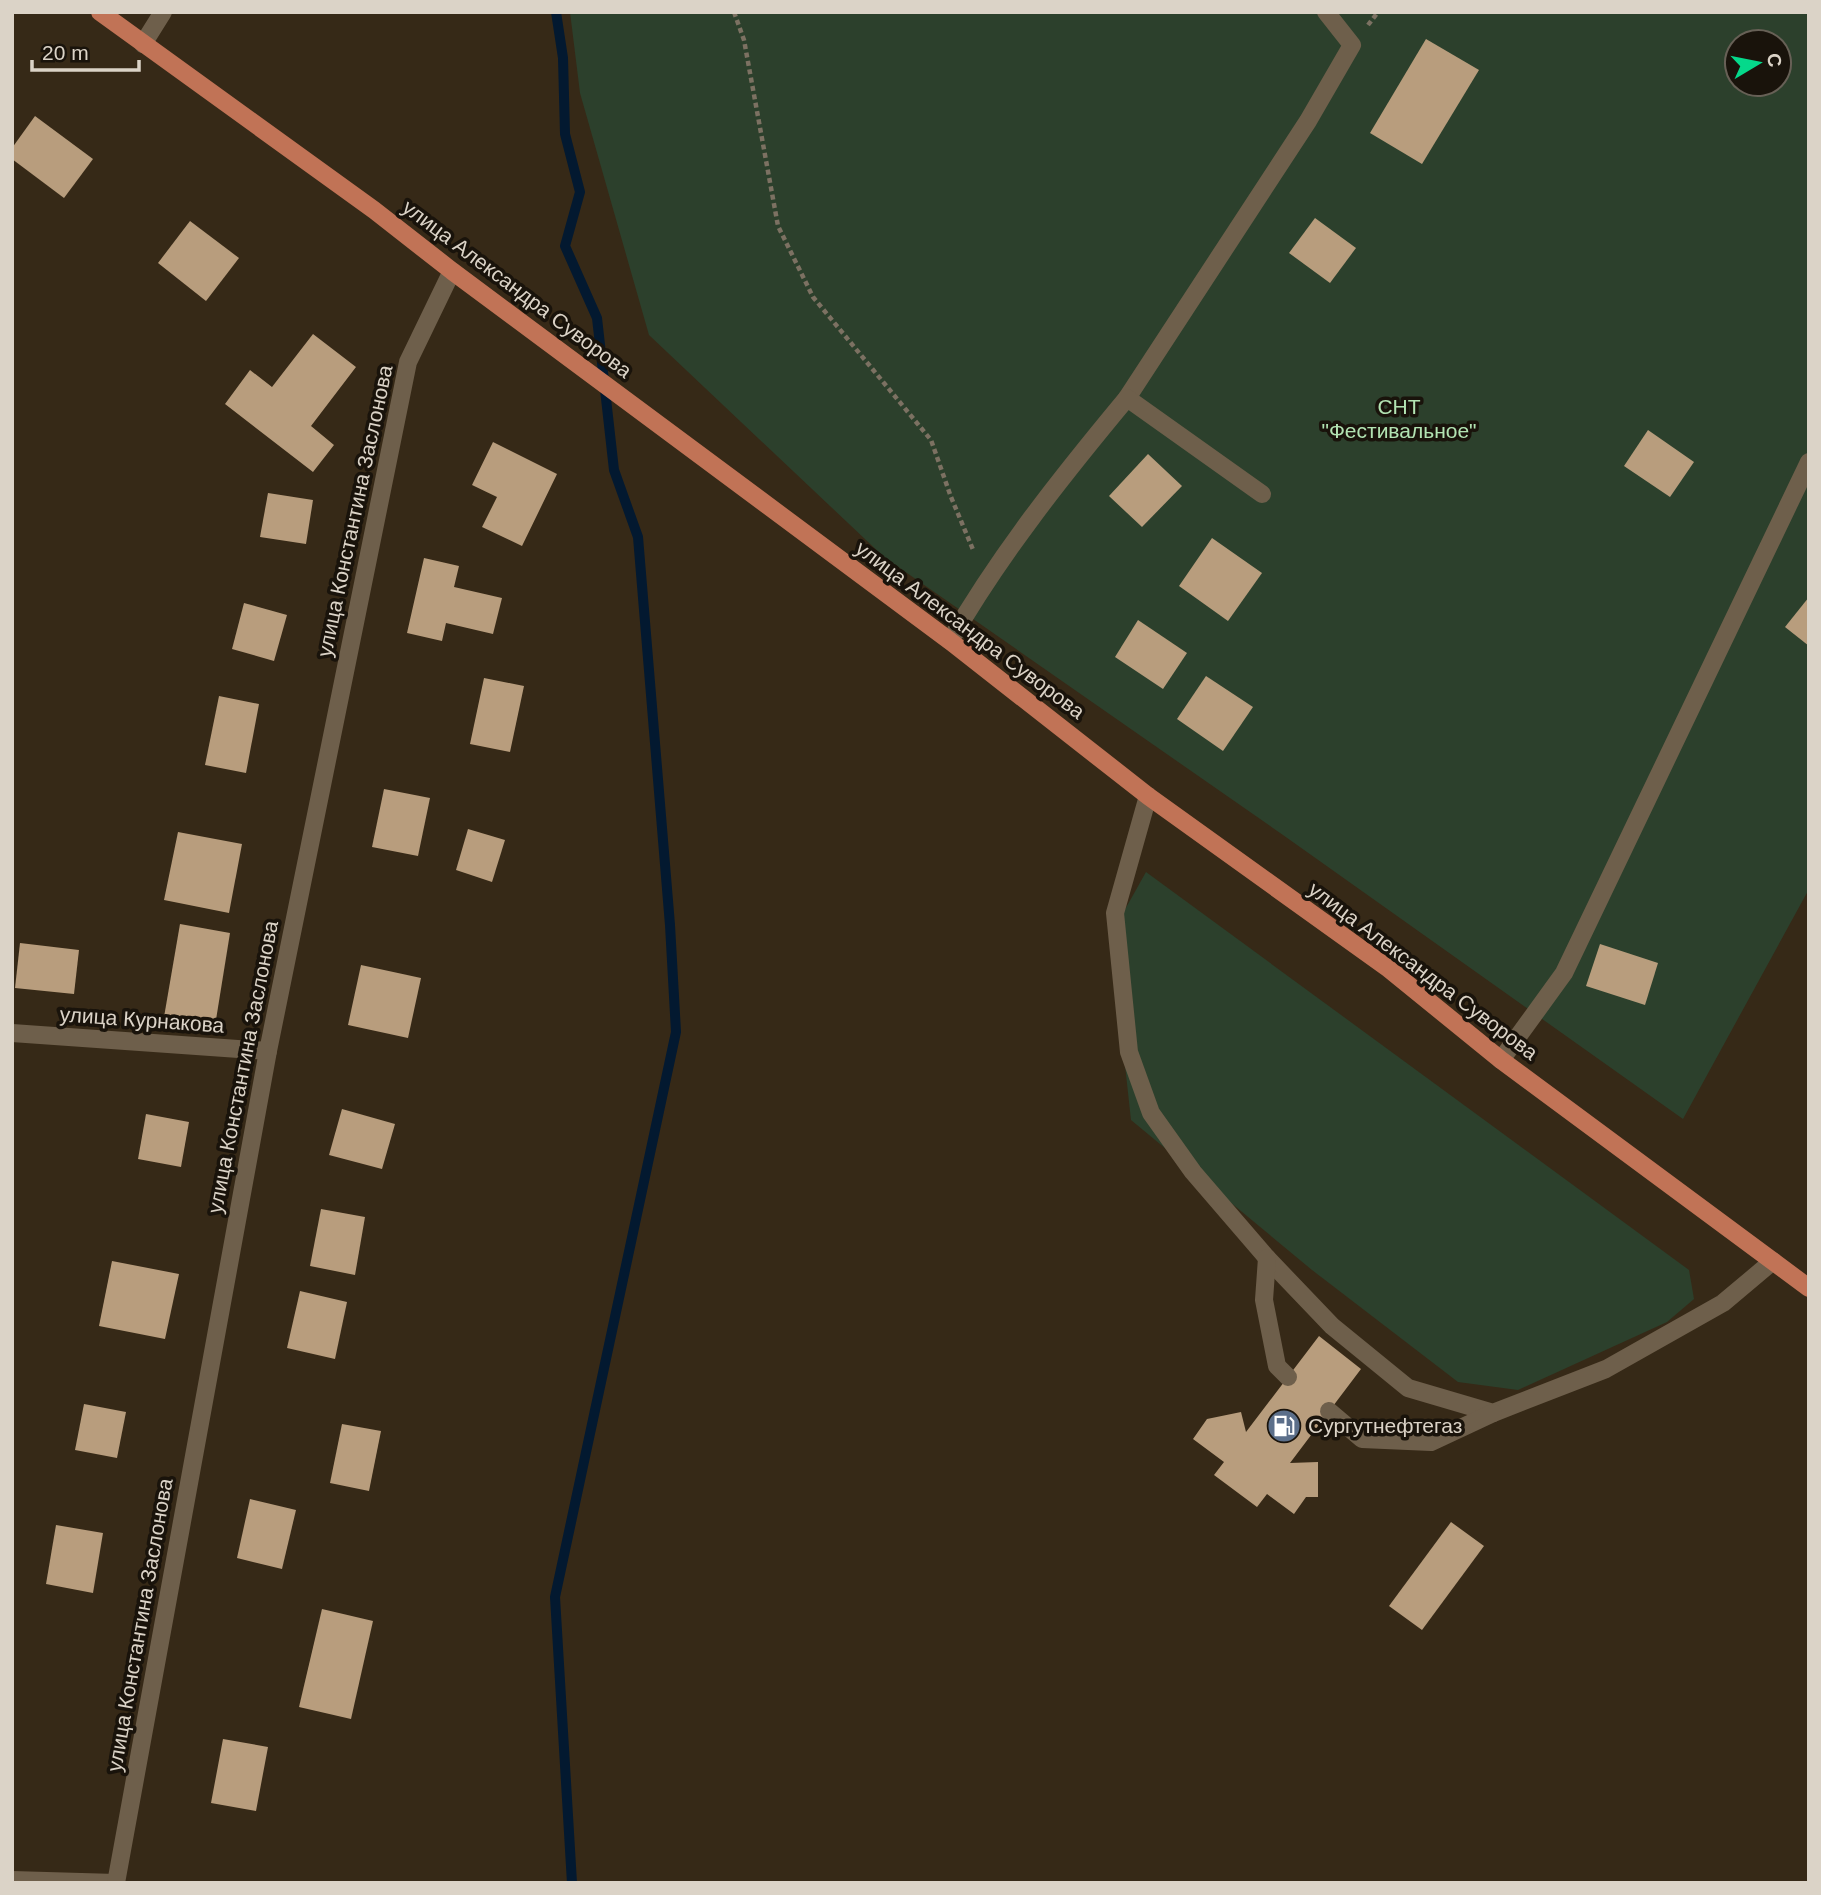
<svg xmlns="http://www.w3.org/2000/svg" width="1821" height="1895" font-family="Helvetica,sans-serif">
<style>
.green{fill:#2c402c;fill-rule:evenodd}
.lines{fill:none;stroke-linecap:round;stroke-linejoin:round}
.stream{stroke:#031930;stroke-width:10}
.building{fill:#b89d7d}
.path{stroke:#7c7162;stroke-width:4.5;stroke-dasharray:5 3.5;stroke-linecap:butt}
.service{stroke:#6e5f4b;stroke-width:18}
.minor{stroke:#6e5f4b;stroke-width:18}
.primary{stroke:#c17356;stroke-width:18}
.labels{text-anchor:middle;stroke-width:7;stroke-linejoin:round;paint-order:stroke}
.street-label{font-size:21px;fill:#dbd3c7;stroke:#19130b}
.park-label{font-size:21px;fill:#b2e3b2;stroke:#19130b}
.poi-label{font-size:21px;fill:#dbd3c7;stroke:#19130b;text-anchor:start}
</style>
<rect width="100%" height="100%" fill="#362917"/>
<!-- green -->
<g class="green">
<path d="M570,12H1809V889L1683,1119L1283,835L884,557L649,335L580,93ZM1737,42H1779V84H1737Z"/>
<polygon points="1146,872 1689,1270 1694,1299 1667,1322 1518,1390 1458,1382 1312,1270 1131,1120 1119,1010 1118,922"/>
</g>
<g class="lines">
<!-- stream -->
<polyline class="stream" points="556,12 563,58 565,134 580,192 565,246 597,318 614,470 638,537 670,925 676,1032 555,1597 572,1883"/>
</g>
<!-- building -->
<g class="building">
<polygon points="1426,39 1479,70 1422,164 1370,133"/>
<polygon points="35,116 93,159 64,198 12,159 12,148"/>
<polygon points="1315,218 1356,248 1330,283 1289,253"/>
<polygon points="190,221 239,258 206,301 158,263"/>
<polygon points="313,334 356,367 311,426 334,445 313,472 225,404 250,370 272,387"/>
<polygon points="1648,430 1694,462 1670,497 1624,466"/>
<polygon points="493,442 557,474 522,546 482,527 497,497 472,485"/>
<polygon points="1148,454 1182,486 1142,527 1109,496"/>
<polygon points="268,493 313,500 306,544 260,537"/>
<polygon points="1212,538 1262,573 1228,621 1179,586"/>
<polygon points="424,558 459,566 454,587 502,598 493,634 446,623 442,641 407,633"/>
<polygon points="1809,597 1809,646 1785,627"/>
<polygon points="244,603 287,615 274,661 232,649"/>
<polygon points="1138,620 1187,653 1163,689 1115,657"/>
<polygon points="1206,676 1253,707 1223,751 1177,719"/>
<polygon points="484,678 524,686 510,752 470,744"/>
<polygon points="219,696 259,704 246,773 205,765"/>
<polygon points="384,789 430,798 418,856 372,847"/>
<polygon points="468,829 505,840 492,882 456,870"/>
<polygon points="178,832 242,844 229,913 164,900"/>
<polygon points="180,924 230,933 215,1026 164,1017"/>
<polygon points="20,943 79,950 74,994 15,988"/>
<polygon points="1600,944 1658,963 1645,1005 1586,986"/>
<polygon points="361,965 421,978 408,1038 348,1025"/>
<polygon points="342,1109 395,1124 382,1169 329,1155"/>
<polygon points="146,1114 189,1122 181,1167 138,1159"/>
<polygon points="321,1209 365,1217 355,1275 310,1266"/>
<polygon points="112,1261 179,1274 165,1339 99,1326"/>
<polygon points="300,1291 347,1302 335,1359 287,1348"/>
<polygon points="1319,1336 1361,1369 1290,1463 1318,1462 1318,1497 1306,1497 1294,1514 1267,1494 1257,1507 1214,1475 1224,1462 1193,1439 1207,1419 1241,1412 1246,1432"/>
<polygon points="84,1404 126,1412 117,1458 75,1450"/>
<polygon points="342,1424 381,1431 369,1491 330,1483"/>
<polygon points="250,1499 296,1510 282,1569 237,1558"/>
<polygon points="1451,1522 1484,1546 1422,1630 1389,1606"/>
<polygon points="56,1525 103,1533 93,1593 46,1584"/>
<polygon points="322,1609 373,1621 351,1719 299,1707"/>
<polygon points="223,1739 268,1747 256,1811 211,1803"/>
</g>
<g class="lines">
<!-- path -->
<g class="path">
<polyline points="734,12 744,40 778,226 813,297 931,440 951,497 974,552"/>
<polyline points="1368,25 1378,12"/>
</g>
<!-- service -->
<g class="service">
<polyline points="1148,796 1115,913 1129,1052 1151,1113 1193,1172 1267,1258 1332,1326 1408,1388 1493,1413 1606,1369 1723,1303 1773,1261"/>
<polyline points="1267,1258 1264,1300 1277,1366 1288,1377"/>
<polyline points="1329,1411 1362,1439 1431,1442 1493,1413"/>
</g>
<!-- minor -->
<g class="minor">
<polyline points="143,44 163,12"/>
<polyline points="1127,398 1308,121 1352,45 1326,12"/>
<path d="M950,641C1000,554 1063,475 1127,398L1262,494"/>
<polyline points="12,1033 268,1051"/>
<polyline points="1501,1060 1564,973 1809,462"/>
<polyline points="12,1880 116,1883"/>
<polyline points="116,1883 268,1051 408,362 452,271"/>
</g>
<!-- primary -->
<polyline class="primary" points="100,12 374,210 452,271 950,641 1148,796 1389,969 1501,1060 1809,1288"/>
</g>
<!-- icons -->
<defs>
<symbol id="fuel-disc" viewBox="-11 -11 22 22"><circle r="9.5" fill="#5c6f8a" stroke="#19130b"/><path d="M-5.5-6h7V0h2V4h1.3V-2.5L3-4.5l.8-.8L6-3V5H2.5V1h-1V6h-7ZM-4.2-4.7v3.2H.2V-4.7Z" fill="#fff"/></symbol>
</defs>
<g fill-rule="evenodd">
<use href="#fuel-disc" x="1265" y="1407" width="38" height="38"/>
</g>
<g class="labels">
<!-- street labels -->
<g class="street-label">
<text transform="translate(517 289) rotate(37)" y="7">улица Александра Суворова</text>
<text transform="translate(355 511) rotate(-78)" y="7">улица Константина Заслонова</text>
<text transform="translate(970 630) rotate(37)" y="7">улица Александра Суворова</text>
<text transform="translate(1423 971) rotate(37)" y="7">улица Александра Суворова</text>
<text transform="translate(142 1020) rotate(4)" y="7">улица Курнакова</text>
<text transform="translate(243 1067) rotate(-79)" y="7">улица Константина Заслонова</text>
<text transform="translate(140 1625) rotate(-80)" y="7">улица Константина Заслонова</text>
</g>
<!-- park labels -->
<g class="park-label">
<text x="1399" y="414">СНТ<tspan x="1399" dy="24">"Фестивальное"</tspan></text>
</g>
<!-- poi labels -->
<g class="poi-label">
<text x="1308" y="1433">Сургутнефтегаз</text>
</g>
</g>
<!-- border -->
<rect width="1821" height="1895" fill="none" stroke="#dbd3c7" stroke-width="28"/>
<!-- north arrow -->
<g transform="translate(1758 63) rotate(80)"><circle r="33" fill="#19130b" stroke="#676056" stroke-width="2"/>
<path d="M0-5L12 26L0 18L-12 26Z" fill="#05d98b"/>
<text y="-10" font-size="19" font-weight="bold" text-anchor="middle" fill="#dbd3c7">С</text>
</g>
<!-- scale -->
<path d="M32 60v10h107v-10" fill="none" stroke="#dbd3c7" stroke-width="3.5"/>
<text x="42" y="60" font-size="21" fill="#dbd3c7" stroke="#19130b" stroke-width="5" paint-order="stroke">20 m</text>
</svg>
